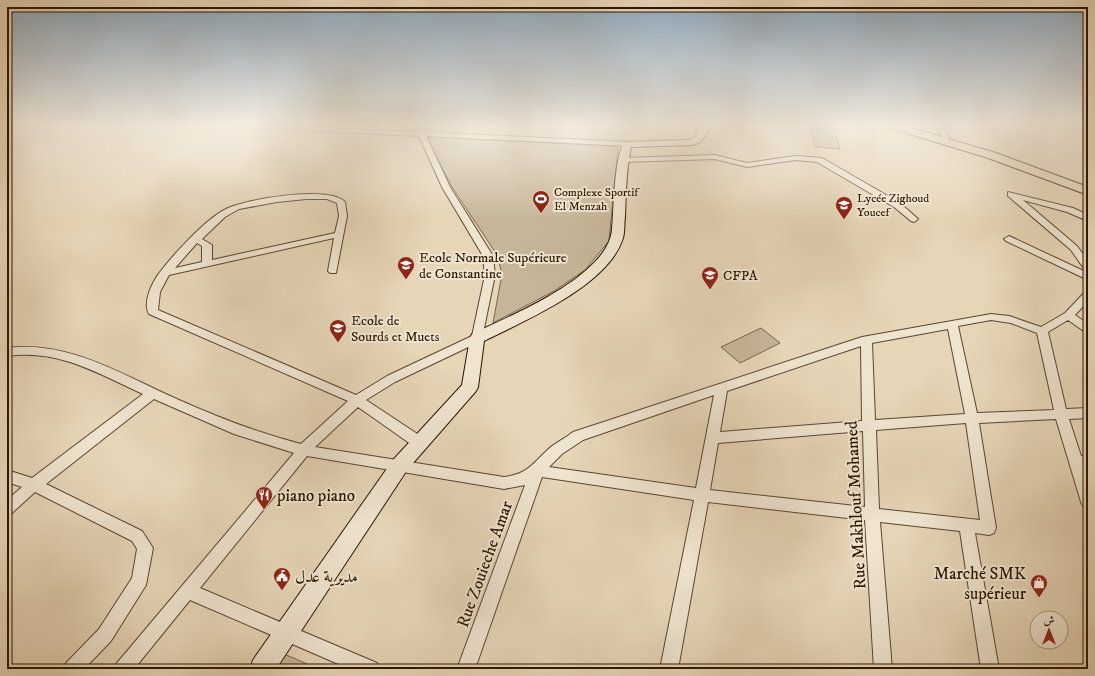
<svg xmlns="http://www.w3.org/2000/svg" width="1095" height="676" font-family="'IM FELL DW Pica',Amiri,serif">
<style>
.green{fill:#c6b598;stroke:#78664c}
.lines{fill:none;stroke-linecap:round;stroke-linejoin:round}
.minor-casing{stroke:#59462e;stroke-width:2}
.secondary-casing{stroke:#2a1700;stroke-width:2}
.primary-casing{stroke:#2a1700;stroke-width:2}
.minor{fill:#efe4d0;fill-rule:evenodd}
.secondary{fill:#efe4d0;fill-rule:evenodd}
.primary{fill:#e6d5b7;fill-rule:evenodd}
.labels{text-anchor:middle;stroke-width:4;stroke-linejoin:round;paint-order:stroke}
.far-poi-label{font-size:12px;fill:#2a1700;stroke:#efe4d0;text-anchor:start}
.poi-label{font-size:14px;fill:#2a1700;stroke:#efe4d0;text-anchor:start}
.near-poi-label{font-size:17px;fill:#2a1700;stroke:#efe4d0;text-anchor:start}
.near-street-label{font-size:17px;fill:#2a1700;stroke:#efe4d0}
</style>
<rect width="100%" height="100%" fill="#e6d5b7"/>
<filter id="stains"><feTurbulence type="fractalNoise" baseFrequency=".005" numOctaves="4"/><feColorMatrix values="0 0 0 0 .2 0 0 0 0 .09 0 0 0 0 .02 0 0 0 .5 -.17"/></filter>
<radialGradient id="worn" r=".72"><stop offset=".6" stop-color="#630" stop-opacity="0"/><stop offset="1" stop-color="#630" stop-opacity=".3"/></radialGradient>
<!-- green -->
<g class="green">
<polygon points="811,128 834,130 840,149 815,147"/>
<polygon points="426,137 613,146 618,148 609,241 585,270 554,291 493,323 502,274 497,255 452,187"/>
<polygon points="761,328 780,343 740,363 721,347"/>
<polygon points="284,654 319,669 274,669"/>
</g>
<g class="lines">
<defs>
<g id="minor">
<path d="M246,126H286L418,132L421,126H427L425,132L627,142L631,144L627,146L426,136L450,187L493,256L495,275L482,338L481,341L395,382L366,400L425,439L427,443L425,447L420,448L415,447L358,407L315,447L504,477C530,474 534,461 552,446C559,441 567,437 573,432L862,337L991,314L1009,316L1041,327L1065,313L1084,293L1088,292V301L1075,315L1088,324V334L1068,320L1048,332L1066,409L1088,408V418L1069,419L1081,456L1088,457V469L1084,468L1088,479V508L1083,506L1081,502L1056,419L979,423L996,528L994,533L989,535L975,533L999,669H981L960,531L880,522L892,669H874L865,520L708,502L678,669H660L694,500L542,477L475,669H457L525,485L504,489L307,456L200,588L377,663L380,669H350L190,600L134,669H114L117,663L294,453L234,434L154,399L46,484L142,531L153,548L146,585L111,641L84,669H63L66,663L99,629L132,578L137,549L132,541L35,492L12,513L7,515V500L22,487L7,482V470L32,478L143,394C97,373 59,349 7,356V348C69,340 124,376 179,400C219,418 259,433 301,444L348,401L149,314C142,302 153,281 160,272C173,255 207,218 226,209C246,199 329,185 345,202L347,216L336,273H330L328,271L334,238L169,275L160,292L158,310L356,395L387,376L472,336L485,275L483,256L442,187L419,136L249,128ZM306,199H327L337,203L339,216L335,233L212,260V245L202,239L225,217L239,209L277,202ZM197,243L202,246V262L175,268ZM991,320L1011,323L1037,333L1054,410L977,413L958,326ZM948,329L965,414L875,420L872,343ZM861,346L862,421L720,432L727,391ZM714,395L696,488L549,467L562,454L583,440ZM966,423L980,520L879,509L876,430ZM863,431L865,507L710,490L718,443Z"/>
<polygon points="692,126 700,126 707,130 702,131"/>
<polygon points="936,126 942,126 949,137 945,141 939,140 942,137"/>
<polygon points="1066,126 1074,126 1088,132 1088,136"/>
<polygon points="715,155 747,163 796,156 822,158 900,203 918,219 914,222 911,221 894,207 817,162 796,160 747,167 715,159 623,162 619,160 623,158"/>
<polygon points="1008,192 1073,208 1088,215 1088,221 1067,212 1023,200 1077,246 1088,261 1088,271 1085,270 1071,250 1008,196"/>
<polygon points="1009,236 1088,273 1088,280 1006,241 1004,239"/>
</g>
<path id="secondary" d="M703,126H712L700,142L693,145L631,147C626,170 626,193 625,217C624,223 625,231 623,238C609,285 526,320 484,341L478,387L476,391L407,470L276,669H250L253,660L393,460L462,385L470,338L472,334C510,316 609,276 612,229C614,208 614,159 624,142L689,140L694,138Z"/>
<polygon id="primary" points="889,126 905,126 996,153 1088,187 1088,195 988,158 890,128"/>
</defs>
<!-- minor casing -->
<use href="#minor" class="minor-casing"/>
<!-- secondary casing -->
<use href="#secondary" class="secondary-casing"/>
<!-- primary casing -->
<use href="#primary" class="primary-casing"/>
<!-- minor -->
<use href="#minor" class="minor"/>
<!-- secondary -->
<use href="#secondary" class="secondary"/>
<!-- primary -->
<use href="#primary" class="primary"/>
</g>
<!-- sky -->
<linearGradient id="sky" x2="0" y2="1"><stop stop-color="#8da7bc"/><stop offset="0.57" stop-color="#f4ecdf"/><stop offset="1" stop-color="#f4ecdf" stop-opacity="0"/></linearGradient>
<rect width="1095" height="220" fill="url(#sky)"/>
<!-- icons -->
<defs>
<symbol id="stadium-pin" viewBox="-11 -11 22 30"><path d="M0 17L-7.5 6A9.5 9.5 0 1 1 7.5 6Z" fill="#8f2418" stroke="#efe4d0"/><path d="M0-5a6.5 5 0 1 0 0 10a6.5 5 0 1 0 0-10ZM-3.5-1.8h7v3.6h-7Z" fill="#fff"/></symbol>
<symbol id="school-pin" viewBox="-11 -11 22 30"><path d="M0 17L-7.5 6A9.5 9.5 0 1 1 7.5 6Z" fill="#8f2418" stroke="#efe4d0"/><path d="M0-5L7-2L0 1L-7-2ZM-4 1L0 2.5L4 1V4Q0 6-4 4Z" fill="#fff"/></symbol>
<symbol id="university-pin" viewBox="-11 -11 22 30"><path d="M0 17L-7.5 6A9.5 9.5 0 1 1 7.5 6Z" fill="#8f2418" stroke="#efe4d0"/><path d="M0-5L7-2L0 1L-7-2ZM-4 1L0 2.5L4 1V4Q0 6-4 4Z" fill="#fff"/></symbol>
<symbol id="restaurant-pin" viewBox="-11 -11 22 30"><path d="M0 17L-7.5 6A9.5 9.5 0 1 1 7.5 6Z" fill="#8f2418" stroke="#efe4d0"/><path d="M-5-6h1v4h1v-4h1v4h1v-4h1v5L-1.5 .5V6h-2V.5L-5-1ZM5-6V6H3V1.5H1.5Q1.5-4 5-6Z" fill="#fff"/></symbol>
<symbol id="civic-pin" viewBox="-11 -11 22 30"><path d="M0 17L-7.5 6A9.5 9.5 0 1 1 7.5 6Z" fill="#8f2418" stroke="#efe4d0"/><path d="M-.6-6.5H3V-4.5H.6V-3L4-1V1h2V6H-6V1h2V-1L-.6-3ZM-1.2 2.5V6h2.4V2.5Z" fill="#fff"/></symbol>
<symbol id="shop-pin" viewBox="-11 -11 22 30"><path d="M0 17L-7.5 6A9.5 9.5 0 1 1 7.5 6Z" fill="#8f2418" stroke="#efe4d0"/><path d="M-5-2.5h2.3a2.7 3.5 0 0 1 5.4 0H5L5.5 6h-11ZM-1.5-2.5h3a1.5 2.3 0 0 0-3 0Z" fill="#fff"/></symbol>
</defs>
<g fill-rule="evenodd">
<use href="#stadium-pin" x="531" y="189" width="20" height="27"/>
<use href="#school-pin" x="834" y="195" width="20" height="27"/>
<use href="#university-pin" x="396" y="255" width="20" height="27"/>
<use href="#university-pin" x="700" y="265" width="20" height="27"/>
<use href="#school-pin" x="328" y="318" width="20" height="27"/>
<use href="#restaurant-pin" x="254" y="485" width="20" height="27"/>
<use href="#civic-pin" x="272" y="566" width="20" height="27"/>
<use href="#shop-pin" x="1029" y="573" width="20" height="27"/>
</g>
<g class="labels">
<!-- far-poi labels -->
<g class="far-poi-label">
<text x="554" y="196">Complexe Sportif<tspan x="554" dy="14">El Menzah</tspan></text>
<text x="857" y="202">Lycée Zighoud<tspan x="857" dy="14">Youcef</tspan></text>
</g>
<!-- poi labels -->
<g class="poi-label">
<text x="419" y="262">Ecole Normale Supérieure<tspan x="419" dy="16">de Constantine</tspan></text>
<text x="723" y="280">CFPA</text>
<text x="351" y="325">Ecole de<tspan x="351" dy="16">Sourds et Muets</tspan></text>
</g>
<!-- near-poi labels -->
<g class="near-poi-label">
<text x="277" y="501">piano piano</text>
<text x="1026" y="579" text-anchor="end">Marché SMK<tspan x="1026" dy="20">supérieur</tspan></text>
<text x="295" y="582">مديرية عدل</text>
</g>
<!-- near-street labels -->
<g class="near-street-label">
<text transform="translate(855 505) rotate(-93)" y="6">Rue Makhlouf Mohamed</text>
<text transform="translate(484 564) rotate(-70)" y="6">Rue Zouieche Amar</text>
</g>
</g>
<!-- margin -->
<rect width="1095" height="676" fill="none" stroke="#e6d5b7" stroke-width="24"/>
<rect x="8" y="8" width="1079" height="660" fill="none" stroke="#2a1700" stroke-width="2"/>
<rect x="12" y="12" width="1071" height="652" fill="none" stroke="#2a1700"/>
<!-- north arrow -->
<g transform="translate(1049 630)"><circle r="19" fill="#efe4d0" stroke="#a0927d"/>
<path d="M0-3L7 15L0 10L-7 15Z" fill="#8f2418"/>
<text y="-6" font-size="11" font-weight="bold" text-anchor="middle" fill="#2a1700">ش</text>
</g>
<rect width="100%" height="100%" filter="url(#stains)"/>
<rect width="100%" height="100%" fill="url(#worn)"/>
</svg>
